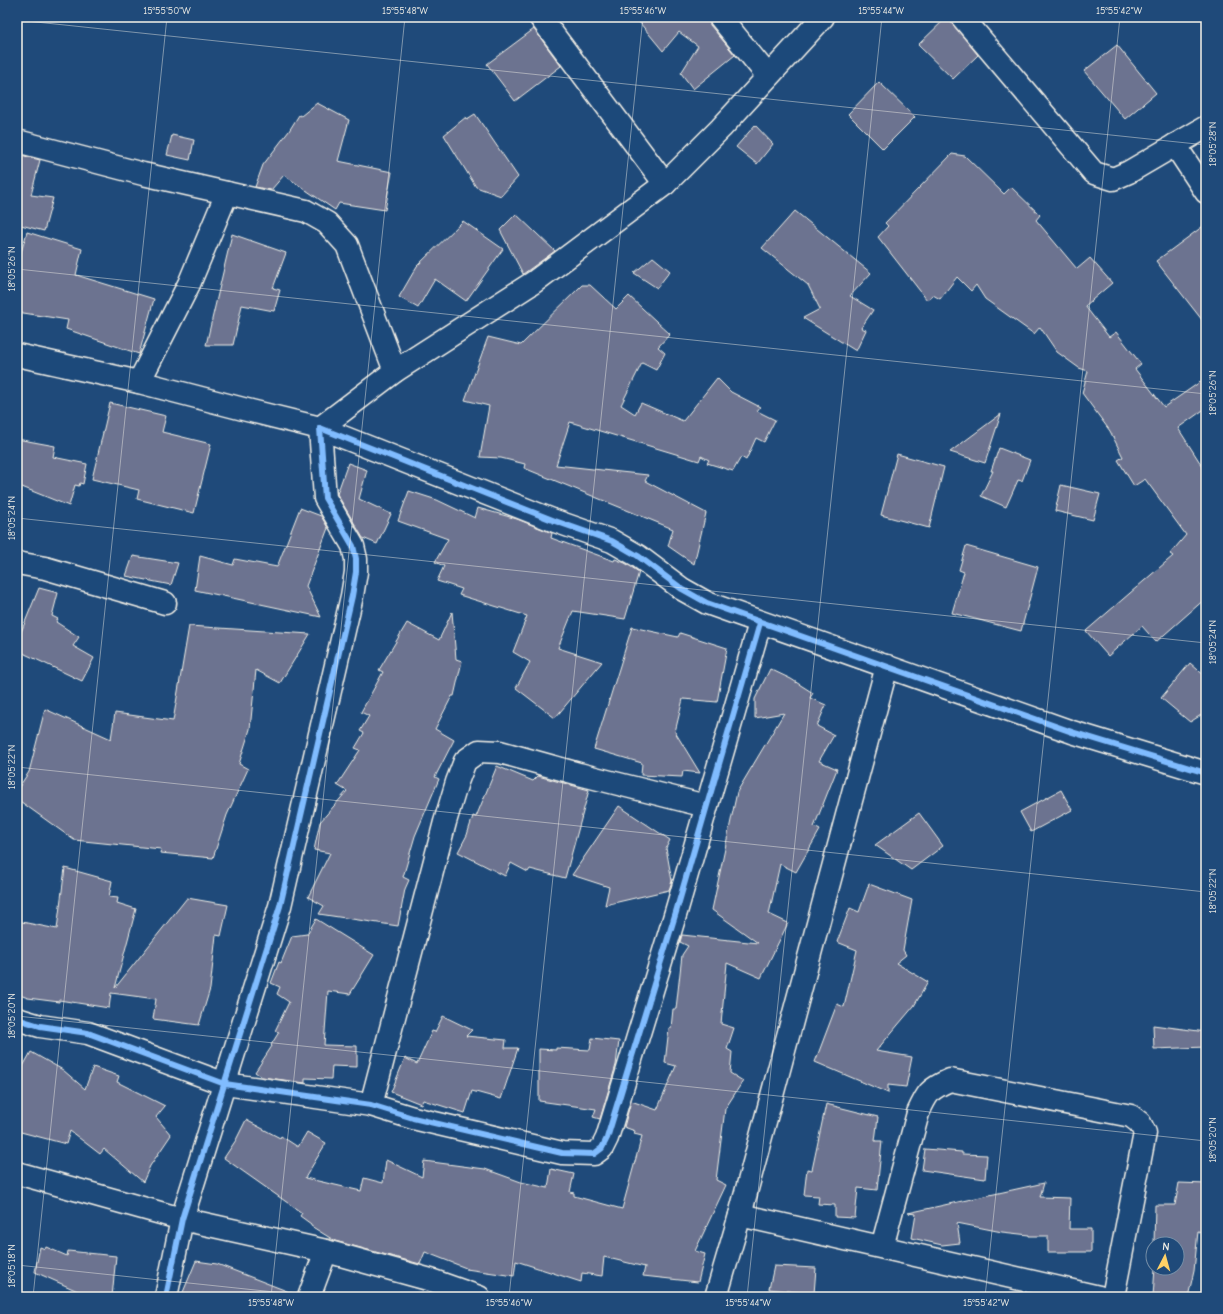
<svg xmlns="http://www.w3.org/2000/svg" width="1223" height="1314" font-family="'Comic Neue',sans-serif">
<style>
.building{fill:#6c7390;stroke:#f4f1e8}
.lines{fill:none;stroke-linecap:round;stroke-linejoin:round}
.minor-casing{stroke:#f4f1e8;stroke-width:25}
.minor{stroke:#1f4a7a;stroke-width:22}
.cycleway-casing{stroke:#1f4a7a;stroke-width:8}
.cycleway{stroke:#80bcff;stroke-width:6}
.ticks{fill:none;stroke:#f4f1e8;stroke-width:1;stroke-opacity:0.45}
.neatline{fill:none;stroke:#f4f1e8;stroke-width:1.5}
.ticks-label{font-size:10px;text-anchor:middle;fill:#f4f1e8}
</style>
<rect width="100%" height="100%" fill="#1f4a7a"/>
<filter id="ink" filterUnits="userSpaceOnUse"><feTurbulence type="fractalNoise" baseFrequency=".025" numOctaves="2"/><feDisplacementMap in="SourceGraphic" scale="8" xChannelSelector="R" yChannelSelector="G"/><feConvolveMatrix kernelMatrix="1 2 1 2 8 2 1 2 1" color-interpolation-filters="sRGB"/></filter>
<g filter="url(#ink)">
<!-- building -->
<g class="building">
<polygon points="635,17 708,17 710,25 735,55 693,89 681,73 698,46 679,32 663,51"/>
<polygon points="947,17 978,55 953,79 918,45"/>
<polygon points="534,29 561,66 515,101 487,64"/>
<polygon points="1117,45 1156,93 1125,119 1084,71"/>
<polygon points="879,82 915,117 883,149 848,114"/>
<polygon points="317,103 349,120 338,161 392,172 385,210 339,203 335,210 284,175 271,190 255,187 263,165 289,131 299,115 301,116"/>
<polygon points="475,114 518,177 501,196 476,187 444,135 466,117 467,119"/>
<polygon points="755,125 773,144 757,164 736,147"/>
<polygon points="172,135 194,140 190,160 167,155"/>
<polygon points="17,154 40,160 31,195 53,198 44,231 17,224"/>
<polygon points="952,154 965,156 1004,194 1011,187 1040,215 1036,220 1077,269 1090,258 1112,283 1085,306 1109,337 1116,332 1141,364 1135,369 1164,407 1206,378 1206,408 1178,428 1206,472 1206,598 1156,642 1142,626 1108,656 1086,631 1173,556 1170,554 1186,535 1145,479 1134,486 1118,460 1123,457 1110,431 1082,393 1088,371 1079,368 1057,352 1040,327 1034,334 985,299 976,285 971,291 957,277 940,299 933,295 927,300 878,237 888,226 885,223"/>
<polygon points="795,211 871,273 850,296 873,310 861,328 866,330 856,351 803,318 820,309 808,285 762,248"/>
<polygon points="516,214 555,251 523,274 500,230"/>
<polygon points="463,221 503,249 466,301 435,279 418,308 399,297 417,266"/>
<polygon points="1206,224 1206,325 1156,261"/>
<polygon points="27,232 82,249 76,275 154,299 139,354 66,329 68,320 17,312 17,266"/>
<polygon points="232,234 286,253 273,288 280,290 274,311 242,305 233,345 206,345"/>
<polygon points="653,257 670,271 657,288 634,273"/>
<polygon points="582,285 590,285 616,309 629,296 670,334 658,347 665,353 656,370 642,363 621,405 635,414 641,403 683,421 717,378 731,392 760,407 757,411 775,420 764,442 756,438 746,460 741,457 733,471 707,463 709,460 701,456 699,461 570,422 556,465 648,475 645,481 706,513 694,564 668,546 673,529 524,468 525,464 501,458 480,457 489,406 465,400 488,337 521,345"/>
<polygon points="110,403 166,416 162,432 211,444 194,513 137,499 139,490 92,479"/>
<polygon points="1001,414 985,463 950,452"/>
<polygon points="17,439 55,446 53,457 87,464 83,484 80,483 79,486 75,485 69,506 17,485"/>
<polygon points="999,448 1030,460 1022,481 1018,480 1006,507 981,496 993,471 991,471"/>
<polygon points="897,454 944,467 929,528 881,515"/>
<polygon points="348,463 367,470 359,499 391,514 377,544 363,538 337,494"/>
<polygon points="1061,485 1100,494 1093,520 1055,511"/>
<polygon points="409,491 437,500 475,518 478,508 517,519 552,533 551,538 614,561 615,559 625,563 639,572 625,619 573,611 558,648 602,662 555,718 516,688 530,662 513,652 527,616 459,595 462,589 437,581 444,566 435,562 448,539 398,521"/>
<polygon points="300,508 321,516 328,528 306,586 321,617 195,590 200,556 233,565 235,559 277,567"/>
<polygon points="966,546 1038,567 1021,631 952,613 964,572 959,570"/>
<polygon points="133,556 178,563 171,585 126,576"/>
<polygon points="39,588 58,593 52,616 58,619 56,622 79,637 73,646 94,658 82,681 25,654 17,648 17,637 21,632"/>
<polygon points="452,612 456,659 462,661 454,696 452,696 435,729 454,740 435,777 439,779 415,836 403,877 409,880 405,889 398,926 319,914 324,906 308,897 330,853 314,850 320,822 347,791 337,785 360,750 355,748 364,733 360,731 369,716 361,712 383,672 379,670 407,623 439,640"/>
<polygon points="189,626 310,634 280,683 256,670 250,729 239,764 248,769 227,815 213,858 160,853 161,849 74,840 17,799 17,790 29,772 45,709 111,739 115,713 173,721"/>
<polygon points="632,627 678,637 680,633 727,648 717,702 683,699 675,732 700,773 683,771 682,777 641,775 642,763 594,749"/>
<polygon points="1190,663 1206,677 1206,712 1190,722 1161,698"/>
<polygon points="770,669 791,679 813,693 810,698 826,705 817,726 834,735 819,761 837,769 814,827 820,830 796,872 780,864 769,914 788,923 761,978 727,963 721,1024 734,1028 727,1049 732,1052 730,1073 743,1081 725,1109 716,1180 726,1185 695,1251 705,1254 698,1282 643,1276 645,1267 604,1257 602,1276 582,1273 581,1282 516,1261 514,1276 466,1269 466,1268 425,1252 420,1264 335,1241 311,1226 311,1224 300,1216 302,1213 224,1158 236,1140 246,1120 280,1138 281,1136 298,1147 307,1132 326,1143 305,1178 361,1191 364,1178 383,1183 386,1160 422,1177 424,1161 485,1169 521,1182 548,1188 551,1169 574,1174 570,1192 574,1193 574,1196 622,1209 642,1136 634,1134 635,1131 624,1127 631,1101 657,1110 676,1066 665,1063 669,1028 671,1028 673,1009 676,1009 682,955 688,946 680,942 682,935 758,943 712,910 737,792 784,713 755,718 755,699"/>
<polygon points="497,766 533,781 538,776 589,790 565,878 530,869 528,872 511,863 505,876 458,852 467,835 473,816 476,817"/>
<polygon points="1061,790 1072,810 1031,832 1020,812"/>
<polygon points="619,806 670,840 666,848 672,881 669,890 605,905 609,887 572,875"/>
<polygon points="919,813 943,846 911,870 875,845"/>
<polygon points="65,868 112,881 109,897 118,898 117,903 136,909 115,988 187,898 228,905 221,936 216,935 210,989 199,1025 153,1019 156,999 111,993 109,1008 59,1000 59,1002 28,998 17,994 17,921 57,929"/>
<polygon points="869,884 912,900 903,950 906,955 896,963 928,982 914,1006 876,1051 912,1057 906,1087 888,1085 888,1093 815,1062 837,1004 844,1007 857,950 837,942 850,908 859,912"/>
<polygon points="316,919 374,955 350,994 328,991 324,1045 357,1046 357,1067 332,1066 331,1079 305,1078 305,1083 262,1077 255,1072 272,1046 271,1045 279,1032 275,1031 289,1002 277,994 280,987 271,983 279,962 281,963 292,936 307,934"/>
<polygon points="443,1016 472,1030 466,1036 506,1040 505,1048 518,1048 501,1099 472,1091 465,1113 423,1100 421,1104 391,1092 405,1058 417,1064 432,1031 435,1032"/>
<polygon points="1153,1025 1206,1032 1206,1047 1154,1049"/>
<polygon points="592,1038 619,1041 616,1065 600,1119 593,1117 596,1109 539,1101 539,1049 556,1050 556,1048 590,1050"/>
<polygon points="31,1052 63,1070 85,1089 93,1067 119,1076 117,1082 165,1106 156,1117 171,1135 150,1166 143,1182 104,1149 100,1154 70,1131 66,1144 17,1131 17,1077"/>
<polygon points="826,1104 878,1117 875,1141 882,1141 877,1190 858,1188 855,1218 835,1217 835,1205 818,1204 819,1196 804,1195 807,1169 812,1170"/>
<polygon points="925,1149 962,1152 962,1154 987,1155 985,1179 922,1170"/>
<polygon points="1044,1183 1040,1197 1070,1198 1069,1229 1091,1229 1091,1252 1048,1252 1048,1236 1029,1236 1029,1235 1002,1232 957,1223 960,1243 942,1245 912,1238 916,1214 908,1213"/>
<polygon points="1179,1183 1206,1184 1206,1233 1198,1231 1194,1271 1188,1297 1153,1296 1155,1268 1177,1268 1177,1244 1154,1244 1155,1205 1175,1205"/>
<polygon points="40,1247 45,1249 46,1247 67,1256 68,1251 116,1256 112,1297 91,1297 35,1272"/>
<polygon points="196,1261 217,1264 297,1295 297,1297 181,1297"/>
<polygon points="774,1266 816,1268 814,1294 769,1289"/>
</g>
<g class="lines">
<defs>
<g id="minor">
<polyline points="540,17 665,184"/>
<polyline points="720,17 768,76"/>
<polyline points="962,17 1094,173 1113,179 1129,172 1206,127"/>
<polyline points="17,141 143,174 306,211 327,223 347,245 395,371"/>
<polyline points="1175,145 1206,192"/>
<polyline points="17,355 139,382 247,410 320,428 395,371 534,282 665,184 721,128 823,17"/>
<polyline points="139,382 189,284 227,193"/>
<polyline points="17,563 45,568 165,603"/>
<polyline points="17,1019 40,1026 88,1033 225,1084 371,1105 413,1118 562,1153 594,1154 602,1148 607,1138 676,912 760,623"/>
<polyline points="371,1105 445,822 457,782 465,761 479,751 500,752 579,774 706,806"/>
<polyline points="17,1173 182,1219 326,1251 431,1280 479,1297"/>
<polyline points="740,1215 1099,1297"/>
<path d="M882,1247L918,1113C927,1093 929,1089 950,1080L1131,1116L1140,1123L1145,1133L1113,1297"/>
<polyline points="166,1297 182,1219 280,906 352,596 356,572 356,559 353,546 325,498 320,428 555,521 612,541 638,556 682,589 707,603 1072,732 1206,773"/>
<polyline points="309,1297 326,1251"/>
<polyline points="716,1297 740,1215 887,666"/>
</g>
</defs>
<!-- minor casing -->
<use href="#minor" class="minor-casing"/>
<!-- minor -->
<use href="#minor" class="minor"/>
<defs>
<g id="cycleway">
<polyline points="17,1019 40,1026 88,1033 225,1084 371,1105 413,1118 562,1153 594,1154 602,1148 607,1138 676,912 760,623"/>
<polyline points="166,1297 182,1219 280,906 352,596 356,572 356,559 353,546 325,498 320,428 555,521 612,541 638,556 682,589 707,603 1072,732 1206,773"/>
</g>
</defs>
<!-- cycleway casing -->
<use href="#cycleway" class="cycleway-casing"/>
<!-- cycleway -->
<use href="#cycleway" class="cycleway"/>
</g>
</g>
<!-- ticks -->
<path class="ticks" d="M17,20L1206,145M17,269L1206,394M17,518L1206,643M17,767L1206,892M17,1016L1206,1141M17,1265L322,1297M33,1297L167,17M271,1297L405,17M509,1297L643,17M747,1297L882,17M985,1297L1120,17"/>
<!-- margin -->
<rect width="1223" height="1314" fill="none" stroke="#1f4a7a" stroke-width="44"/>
<!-- north arrow -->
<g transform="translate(1165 1256) rotate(6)"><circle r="19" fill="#1f4a7a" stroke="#748da6"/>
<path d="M0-3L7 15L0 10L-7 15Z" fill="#ffd166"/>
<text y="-6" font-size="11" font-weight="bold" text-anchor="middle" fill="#f4f1e8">N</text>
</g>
<rect x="22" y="22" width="1179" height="1270" class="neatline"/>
<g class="ticks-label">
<text x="167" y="14">15°55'50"W</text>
<text x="405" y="14">15°55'48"W</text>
<text x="643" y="14">15°55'46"W</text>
<text x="881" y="14">15°55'44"W</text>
<text x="1119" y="14">15°55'42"W</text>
<text transform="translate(1212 144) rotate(-90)" y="4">18°05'28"N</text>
<text transform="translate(11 269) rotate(-90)" y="4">18°05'26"N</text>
<text transform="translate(1212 393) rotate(-90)" y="4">18°05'26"N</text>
<text transform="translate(11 518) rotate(-90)" y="4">18°05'24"N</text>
<text transform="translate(1212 642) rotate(-90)" y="4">18°05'24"N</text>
<text transform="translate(11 767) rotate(-90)" y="4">18°05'22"N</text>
<text transform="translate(1212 891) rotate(-90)" y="4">18°05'22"N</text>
<text transform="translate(11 1016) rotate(-90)" y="4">18°05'20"N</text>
<text transform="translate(1212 1140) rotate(-90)" y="4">18°05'20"N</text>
<text transform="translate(11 1266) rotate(-90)" y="4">18°05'18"N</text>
<text x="271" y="1306">15°55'48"W</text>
<text x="509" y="1306">15°55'46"W</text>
<text x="748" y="1306">15°55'44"W</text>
<text x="986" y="1306">15°55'42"W</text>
</g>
</svg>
